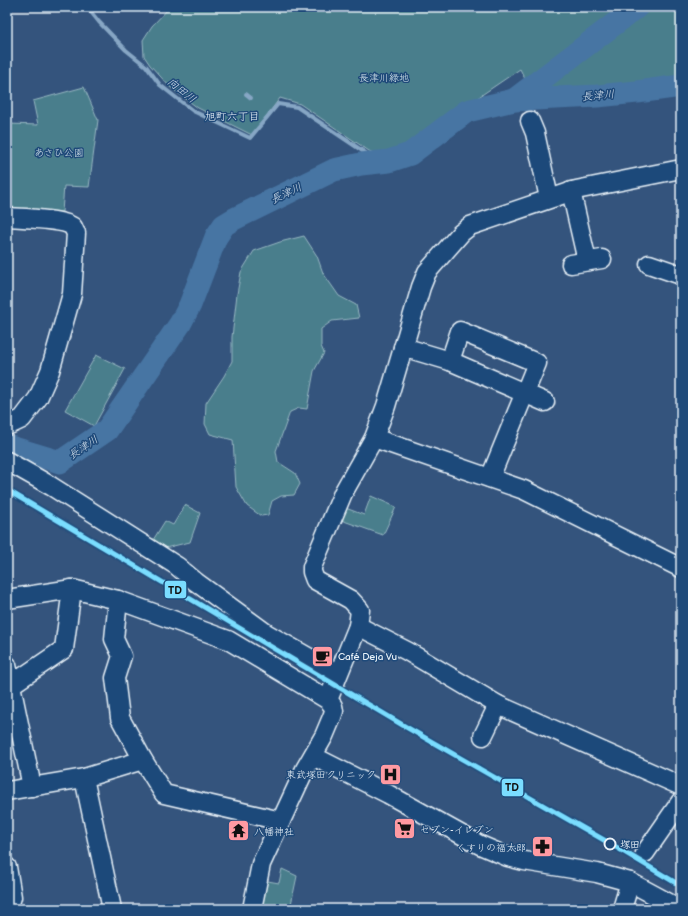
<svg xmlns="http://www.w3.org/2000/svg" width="688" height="916" font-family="'Balsamiq Sans','Klee One',sans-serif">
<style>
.green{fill:#497e8c;stroke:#98b8c2}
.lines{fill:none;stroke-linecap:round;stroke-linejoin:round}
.stream{stroke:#87a7c5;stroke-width:4}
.river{stroke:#4775a3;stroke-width:23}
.minor-casing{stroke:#e8f1f8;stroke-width:21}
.minor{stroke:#1f4a7a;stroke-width:18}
.rail-1-casing{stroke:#1f4a7a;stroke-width:8}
.rail-1{stroke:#7addff;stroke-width:5}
.stop-dot{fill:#1f4a7a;stroke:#e8f1f8;stroke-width:2}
.labels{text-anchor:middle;stroke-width:3;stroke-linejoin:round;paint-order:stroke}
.park-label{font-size:10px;fill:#d0e0e8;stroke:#1f4a7a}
.poi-label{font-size:10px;fill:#e8f1f8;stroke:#1f4a7a;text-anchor:start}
.stop-label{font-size:10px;font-weight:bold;fill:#e8f1f8;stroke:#1f4a7a;text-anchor:start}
.water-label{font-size:11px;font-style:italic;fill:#d0deeb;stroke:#1f4a7a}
.neighbourhood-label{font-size:11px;fill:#e8f1f8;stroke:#1f4a7a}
.line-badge{stroke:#1f4a7a;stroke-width:1.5}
.pale-badge-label{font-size:11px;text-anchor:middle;font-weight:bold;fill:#111}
</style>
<rect width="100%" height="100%" fill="#34547d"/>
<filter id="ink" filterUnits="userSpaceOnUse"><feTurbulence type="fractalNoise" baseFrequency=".025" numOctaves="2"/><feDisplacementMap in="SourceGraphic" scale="8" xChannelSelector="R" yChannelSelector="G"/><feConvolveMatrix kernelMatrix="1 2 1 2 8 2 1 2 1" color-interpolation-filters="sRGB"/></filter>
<g filter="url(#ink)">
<!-- green -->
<g class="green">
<polygon points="170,7 681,7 681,87 534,97 520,69 396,153 379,154 369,151 300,104 280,98 252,135 198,108 170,87 150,65 144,56 143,40 152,26"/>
<polygon points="84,87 98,120 89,187 64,186 62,212 8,209 9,124 38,125 33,101"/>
<polygon points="304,236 317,256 323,273 339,296 356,305 359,318 332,321 321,329 321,346 324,353 314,371 307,409 299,408 290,412 276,451 278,462 295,473 300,484 294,495 281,496 272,501 268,515 261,516 247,506 236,487 233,440 210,434 205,424 206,403 224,376 232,361 232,337 237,294 241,272 254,251 280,242"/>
<polygon points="96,355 125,369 94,426 65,410"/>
<polygon points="371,496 396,507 383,535 341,520 343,507 364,515"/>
<polygon points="185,505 200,513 190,542 165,548 153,540 165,521 173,525"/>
<polygon points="282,869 297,876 290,909 256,909 262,880 279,883"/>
</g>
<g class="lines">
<!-- stream -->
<g class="stream">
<polyline points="87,7 99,22 126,50 146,66 160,85 193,111 250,138 278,104 297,107 379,162"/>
<polyline points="628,7 631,11"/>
<polyline points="246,94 251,98"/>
</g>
<!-- river -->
<g class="river">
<polyline points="514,100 637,7"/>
<polyline points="7,446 60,462 107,430 180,324 190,305 216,237 224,225 234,219 334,170 361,164 389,161 410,154 467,111 514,100 597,96 637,92 681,86"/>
</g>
<defs>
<g id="minor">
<polyline points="530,121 535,133 549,198"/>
<polyline points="571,191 587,261"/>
<path d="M7,217C20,218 65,219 73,227C73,227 75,232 76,233L72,294L50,371L38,398L22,419L7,426"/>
<polyline points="571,264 602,259"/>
<polyline points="649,264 681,275"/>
<polyline points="403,347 450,361 545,402"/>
<polyline points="450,361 460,331 537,363 490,478"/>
<polyline points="374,438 524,490 681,568"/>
<polyline points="7,461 51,486 177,566 196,582 266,633 338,674"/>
<polyline points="7,599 72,589 118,600 228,640 328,700 333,706 334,711 332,717 324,736 305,769 261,864 252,909"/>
<polyline points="118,600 114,639 122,656 115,678 120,718 143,760 164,794 281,821"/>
<polyline points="358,626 407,651 498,705 681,786"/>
<polyline points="7,665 11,685"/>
<polyline points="328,700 358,626 360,610 351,600 315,580 312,572 312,567 343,493 374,438 386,406 421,287 427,272 461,233 470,226 576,190 681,169"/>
<polyline points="483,736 498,705"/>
<polyline points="313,756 388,794 480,845 508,857 524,861 597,873 630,882 680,909"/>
<polyline points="84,778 112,909"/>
<polyline points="32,787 11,685 64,649 72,589"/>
<polyline points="7,791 84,778 143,760"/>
<polyline points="645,853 681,801"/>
<polyline points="7,867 12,897 8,909"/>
<polyline points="622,909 630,882"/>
</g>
</defs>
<!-- minor casing -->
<use href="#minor" class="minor-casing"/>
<!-- minor -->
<use href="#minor" class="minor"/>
<defs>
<polyline id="rail-1" points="7,490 406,727 611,844 681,886"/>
</defs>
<!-- rail-1 casing -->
<use href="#rail-1" class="rail-1-casing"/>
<!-- rail-1 -->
<use href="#rail-1" class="rail-1"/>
</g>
</g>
<!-- icons -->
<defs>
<symbol id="cafe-square" viewBox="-11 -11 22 22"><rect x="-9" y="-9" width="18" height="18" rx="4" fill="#ff9aa2" stroke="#1f4a7a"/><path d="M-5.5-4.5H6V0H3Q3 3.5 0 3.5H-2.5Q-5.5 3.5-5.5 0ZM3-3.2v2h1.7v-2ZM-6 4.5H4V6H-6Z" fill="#111"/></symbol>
<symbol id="hospital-square" viewBox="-11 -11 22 22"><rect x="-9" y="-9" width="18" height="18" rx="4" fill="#ff9aa2" stroke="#1f4a7a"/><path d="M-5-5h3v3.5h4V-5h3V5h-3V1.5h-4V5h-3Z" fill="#111"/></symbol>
<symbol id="supermarket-square" viewBox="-11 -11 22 22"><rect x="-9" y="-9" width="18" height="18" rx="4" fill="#ff9aa2" stroke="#1f4a7a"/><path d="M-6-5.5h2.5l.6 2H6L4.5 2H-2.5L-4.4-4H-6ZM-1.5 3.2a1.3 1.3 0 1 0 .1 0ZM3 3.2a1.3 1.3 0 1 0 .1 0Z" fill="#111"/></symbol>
<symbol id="temple-square" viewBox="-11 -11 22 22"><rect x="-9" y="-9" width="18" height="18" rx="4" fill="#ff9aa2" stroke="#1f4a7a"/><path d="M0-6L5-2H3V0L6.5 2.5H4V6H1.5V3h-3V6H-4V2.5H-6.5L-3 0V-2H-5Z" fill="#111"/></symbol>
<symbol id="pharmacy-square" viewBox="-11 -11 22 22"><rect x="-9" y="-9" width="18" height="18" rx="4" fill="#ff9aa2" stroke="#1f4a7a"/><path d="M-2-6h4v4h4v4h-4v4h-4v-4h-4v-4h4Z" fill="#111"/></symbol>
</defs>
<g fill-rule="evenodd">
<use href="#cafe-square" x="310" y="644" width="25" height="25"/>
<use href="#hospital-square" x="378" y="762" width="25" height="25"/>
<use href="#supermarket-square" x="392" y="816" width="25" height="25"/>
<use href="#temple-square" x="226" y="818" width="25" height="25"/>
<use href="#pharmacy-square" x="530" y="834" width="25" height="25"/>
</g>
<!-- markers -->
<circle class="stop-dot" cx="610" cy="844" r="5.5"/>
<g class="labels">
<!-- park labels -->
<g class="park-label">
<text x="384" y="81">長津川緑地</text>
<text x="59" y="156">あさひ公園</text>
</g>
<!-- poi labels -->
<g class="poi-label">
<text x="338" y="660">Café Deja Vu</text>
<text x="376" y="778" text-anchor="end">東武塚田クリニック</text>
<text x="420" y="833">セブン-イレブン</text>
<text x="254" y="835">八幡神社</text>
<text x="526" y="851" text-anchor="end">くすりの福太郎</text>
</g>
<!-- stop labels -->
<g class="stop-label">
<text x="620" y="848">塚田</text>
</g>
<!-- water labels -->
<g class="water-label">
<text transform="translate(182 90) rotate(39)" y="4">向田川</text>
<text transform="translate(598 95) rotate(-5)" y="4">長津川</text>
<text transform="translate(286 193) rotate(-26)" y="4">長津川</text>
<text transform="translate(83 447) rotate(-34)" y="4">長津川</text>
</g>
<!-- neighbourhood labels -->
<g class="neighbourhood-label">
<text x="232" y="120">旭町六丁目</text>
</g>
</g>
<g class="line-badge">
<rect x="164" y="580" width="23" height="19" rx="4" fill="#7addff"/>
<rect x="501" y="778" width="23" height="19" rx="4" fill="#7addff"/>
</g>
<g class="pale-badge-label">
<text x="175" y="594">TD</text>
<text x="512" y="791">TD</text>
</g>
<!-- margin -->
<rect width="688" height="916" fill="none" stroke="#1f4a7a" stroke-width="24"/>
<rect x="12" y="12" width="664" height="892" fill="none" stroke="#e8f1f8" stroke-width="1.5" filter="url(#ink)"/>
</svg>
